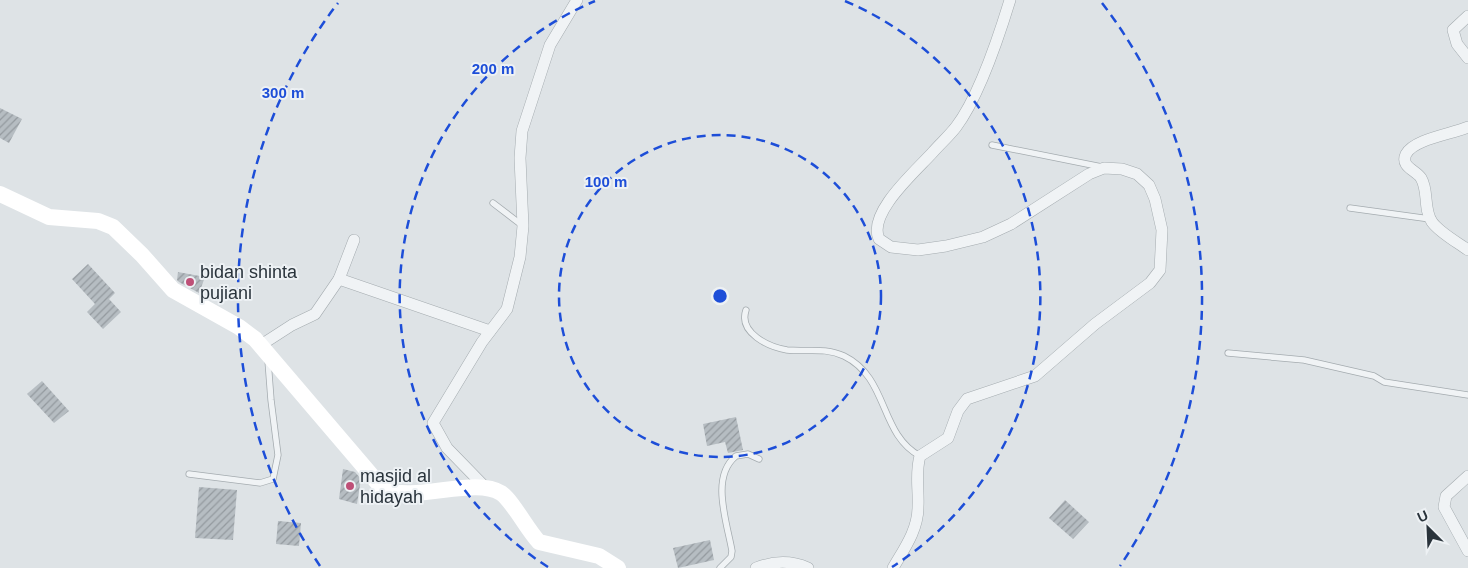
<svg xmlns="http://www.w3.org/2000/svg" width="1468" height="568" font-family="Helvetica,sans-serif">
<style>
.building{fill:url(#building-hatch)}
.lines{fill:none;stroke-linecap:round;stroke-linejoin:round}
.lane-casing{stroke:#a4abaf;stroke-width:7}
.street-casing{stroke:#a4abaf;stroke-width:12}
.lane{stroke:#f0f3f5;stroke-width:5.5}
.street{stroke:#f0f3f5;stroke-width:11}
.secondary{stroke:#fff;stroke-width:16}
.ring{fill:none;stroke:#1d4ed8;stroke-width:2.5;stroke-dasharray:9 6}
.poi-dot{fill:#be5077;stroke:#edf1f4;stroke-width:2}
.labels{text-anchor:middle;stroke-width:4;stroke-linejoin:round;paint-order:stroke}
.poi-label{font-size:18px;fill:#29333b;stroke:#edf1f4;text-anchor:start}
.centre{fill:#1d4ed8;stroke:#edf1f4;stroke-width:2.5}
.ring-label{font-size:15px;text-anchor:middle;font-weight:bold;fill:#1d4ed8;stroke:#edf1f4;stroke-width:4;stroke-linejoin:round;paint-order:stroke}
</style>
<defs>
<pattern id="building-hatch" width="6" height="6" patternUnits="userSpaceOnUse" patternTransform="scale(1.25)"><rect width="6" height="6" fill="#b6bdc2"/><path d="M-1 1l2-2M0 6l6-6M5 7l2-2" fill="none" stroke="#949a9f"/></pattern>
</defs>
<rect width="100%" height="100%" fill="#dee3e6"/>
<!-- building -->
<g class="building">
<polygon points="0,108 22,119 9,143 0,138"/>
<polygon points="88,264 115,293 109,299 121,312 103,329 87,312 95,304 72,279"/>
<polygon points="178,272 205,277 199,293 179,282 177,280"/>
<polygon points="42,381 69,411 54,423 27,394"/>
<polygon points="736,417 743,450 728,453 725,442 707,446 703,424"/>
<polygon points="343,469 355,472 361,479 357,504 339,499"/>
<polygon points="199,487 237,490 233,540 195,538"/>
<polygon points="1065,500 1089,522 1073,539 1049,518"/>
<polygon points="278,521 301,523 299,546 276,544"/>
<polygon points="710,540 714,560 678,568 673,548"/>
</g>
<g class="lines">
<defs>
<g id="lane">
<polyline points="992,145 1102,167"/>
<polyline points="493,203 523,226"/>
<polyline points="1350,208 1430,219"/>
<path d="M746,310C738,333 769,347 787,350C807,352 825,347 844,356C889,378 879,434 920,456"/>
<polyline points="1228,353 1304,360 1374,376 1384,382 1468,395"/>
<polyline points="189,474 260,483 273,479 278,455 271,400 268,361"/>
<path d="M720,568L731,557L732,551C727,522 710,477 736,456L748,454L759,459"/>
</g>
<g id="street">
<polyline points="1468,16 1453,30 1457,44 1468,58"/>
<path d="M1468,127C1452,134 1414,139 1406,154C1400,167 1416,170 1421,178C1429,191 1423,209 1432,222C1440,233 1457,242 1468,250"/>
<polyline points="339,279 490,331"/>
<polyline points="261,345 292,325 315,314 339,279 354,240"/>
<polyline points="1468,476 1446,496 1444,507 1468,551"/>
<polyline points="485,487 447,448 433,423 482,342 507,309 520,257 523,226 520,158 522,131 550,45 577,0"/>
<path d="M756,568C774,561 790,560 808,568"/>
<path d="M893,568C904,549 918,530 918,507C919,490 915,473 920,456L948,438L958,411L967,399L1035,376L1095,324L1150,283L1160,270L1162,230L1155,199L1149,185L1137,174L1122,169L1104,168L1089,174L1011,224L983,237L946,246L918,250L891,247L879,239C867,213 916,171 933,152C940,144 949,136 956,127C978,98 999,36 1010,0"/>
</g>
</defs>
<!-- lane casing -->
<use href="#lane" class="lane-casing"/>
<!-- street casing -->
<use href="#street" class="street-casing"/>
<!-- lane -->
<use href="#lane" class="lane"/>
<!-- street -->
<use href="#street" class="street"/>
<!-- secondary -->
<path class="secondary" d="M0,194L49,217L98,221L113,227L142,255L173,290L239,327L255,339L383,489C415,503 475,476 501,493C512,500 528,531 539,542L599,556L618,568"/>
</g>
<!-- distance rings -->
<g class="ring">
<circle cx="720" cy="296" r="161"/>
<path d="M548 567A321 321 0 0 1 595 1M845 1A321 321 0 0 1 892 567"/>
<path d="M320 566A482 482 0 0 1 338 3M1102 3A482 482 0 0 1 1120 566"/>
</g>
<!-- markers -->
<g class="poi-dot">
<circle cx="190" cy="282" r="5"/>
<circle cx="350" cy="486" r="5"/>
</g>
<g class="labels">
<!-- poi labels -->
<g class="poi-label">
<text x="200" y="278">bidan shinta<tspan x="200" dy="21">pujiani</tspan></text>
<text x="360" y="482">masjid al<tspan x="360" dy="21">hidayah</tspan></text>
</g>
</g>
<circle cx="720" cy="296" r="8" class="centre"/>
<g class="ring-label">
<text x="493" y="74">200 m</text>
<text x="283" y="98">300 m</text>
<text x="606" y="187">100 m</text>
</g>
<!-- north arrow -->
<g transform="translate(1428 528) rotate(336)" stroke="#edf1f4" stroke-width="4" paint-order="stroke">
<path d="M0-4L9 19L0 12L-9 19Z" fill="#29333b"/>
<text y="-8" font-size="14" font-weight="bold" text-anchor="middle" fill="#29333b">U</text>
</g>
</svg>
